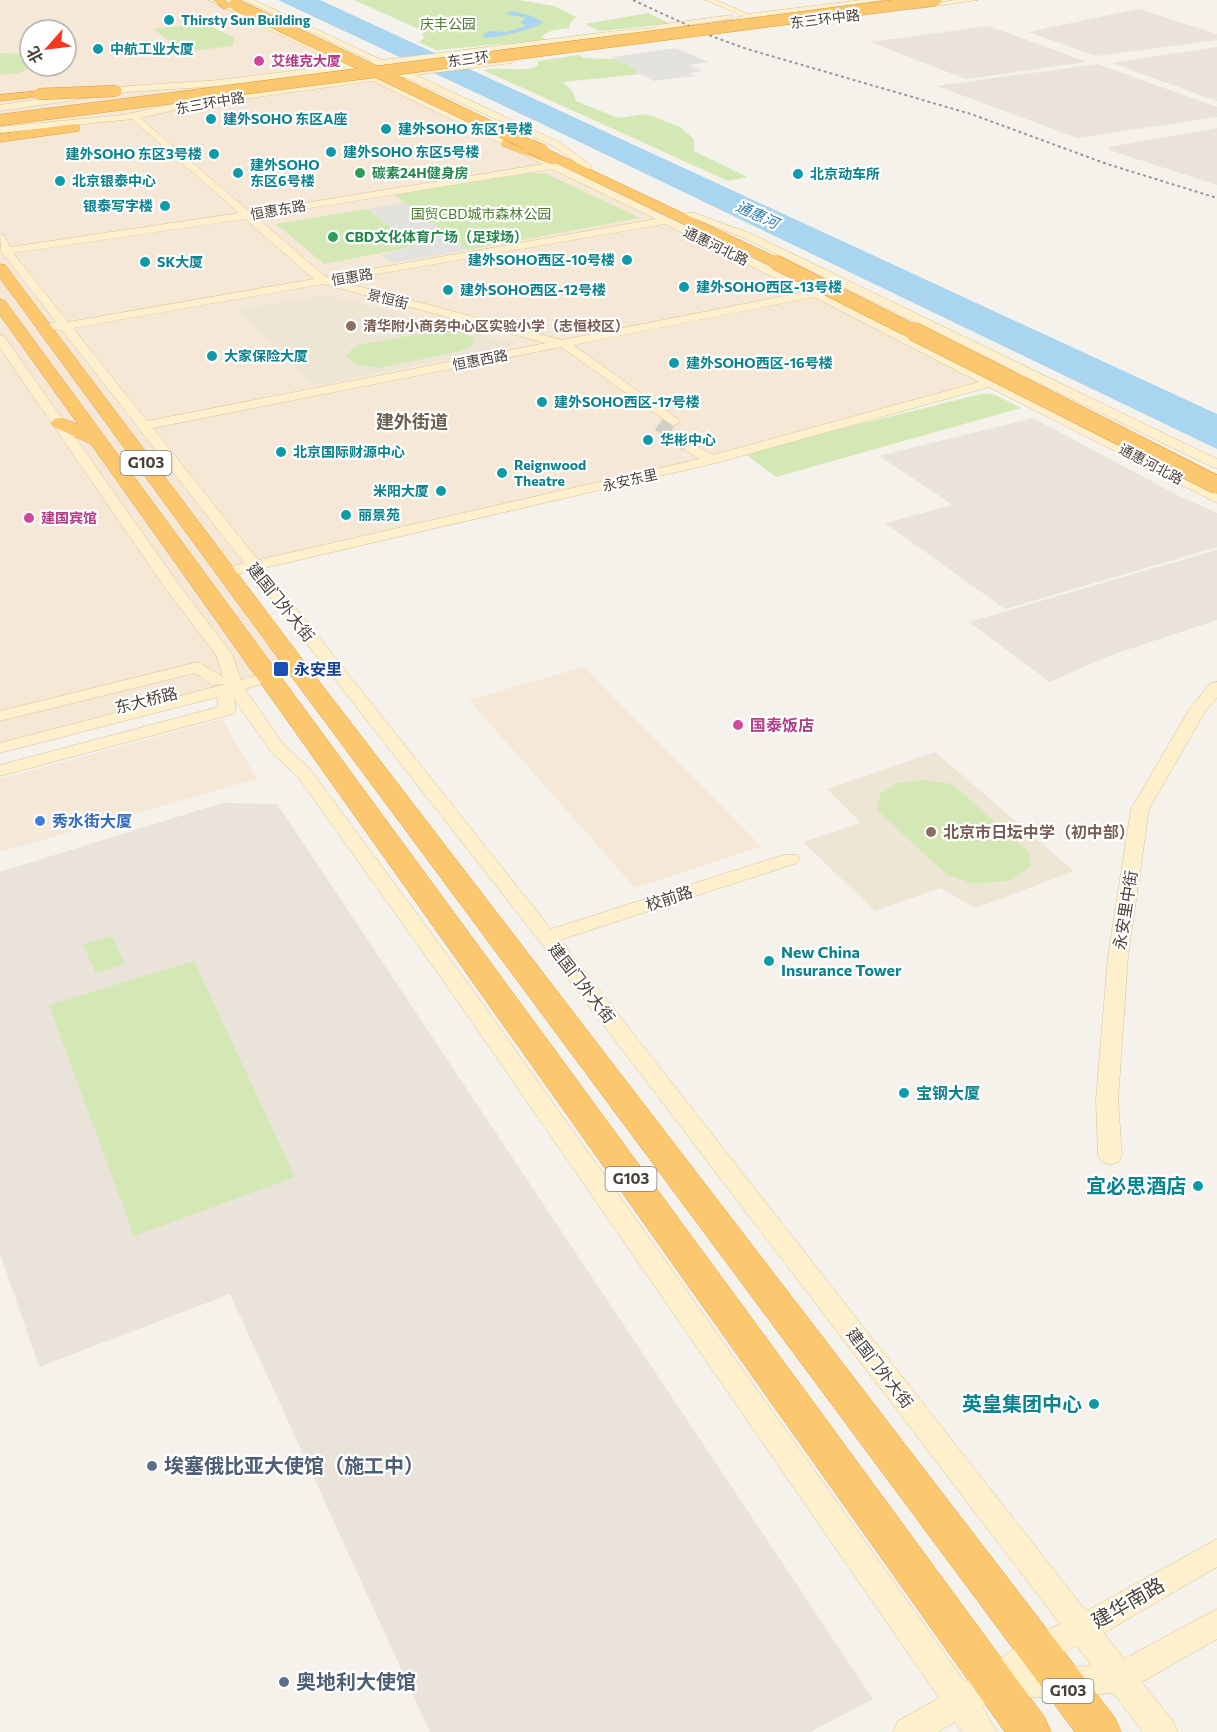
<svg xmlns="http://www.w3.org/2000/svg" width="1217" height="1732" font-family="Commissioner,'Noto Sans SC',sans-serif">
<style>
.residential{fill:#e9e3d9}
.commercial{fill:#f6e8d7;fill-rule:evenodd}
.education{fill:#eee6d5}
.green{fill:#d3e8b4}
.parking{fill:#e4e2df}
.water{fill:#a9d5f0}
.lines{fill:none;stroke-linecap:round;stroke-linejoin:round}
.secondary-tunnel{stroke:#d3cfc7;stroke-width:14;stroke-dasharray:14 7;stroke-linecap:butt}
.secondary-casing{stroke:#d4c49b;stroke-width:1}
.highway-casing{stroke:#dc9d3d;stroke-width:1}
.secondary{fill:#fef0cc;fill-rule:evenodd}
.highway{fill:#fcc86f;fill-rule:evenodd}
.rail{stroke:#999;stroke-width:2;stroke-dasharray:3 3;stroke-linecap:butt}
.highway-bridge-far2-casing{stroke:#dc9d3d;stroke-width:12;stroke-linecap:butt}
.highway-bridge-far1-casing{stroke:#dc9d3d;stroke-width:15;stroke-linecap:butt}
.highway-bridge-casing{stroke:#dc9d3d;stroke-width:19;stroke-linecap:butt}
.highway-bridge-far2{stroke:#fcc86f;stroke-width:11}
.highway-bridge-far1{stroke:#fcc86f;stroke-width:14}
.highway-bridge{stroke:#fcc86f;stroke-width:18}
.culture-dot{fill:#0f9aa8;stroke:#fff;stroke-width:2}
.hotel-dot{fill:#d1479c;stroke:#fff;stroke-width:2}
.leisure-dot{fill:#2e9e5b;stroke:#fff;stroke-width:2}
.education-dot{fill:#8d6e63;stroke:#fff;stroke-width:2}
.transit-dot{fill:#1a4fb4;stroke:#fff;stroke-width:2}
.shop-dot{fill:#3f7fe0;stroke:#fff;stroke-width:2}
.service-dot{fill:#5c6f8a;stroke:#fff;stroke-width:2}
.labels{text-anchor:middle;stroke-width:4.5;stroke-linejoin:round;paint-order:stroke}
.far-street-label{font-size:14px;fill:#494238;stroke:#fff}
.far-culture-label{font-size:14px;font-weight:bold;fill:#0d838f;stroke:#fff;text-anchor:start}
.far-park-label{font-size:14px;fill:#4c7c2b;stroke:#fff}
.far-hotel-label{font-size:14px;font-weight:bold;fill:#b23c85;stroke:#fff;text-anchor:start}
.far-leisure-label{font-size:14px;font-weight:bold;fill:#27864d;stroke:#fff;text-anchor:start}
.far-education-label{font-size:14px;font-weight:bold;fill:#785e54;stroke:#fff;text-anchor:start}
.far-water-label{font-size:15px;font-style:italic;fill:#2f7cae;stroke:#fff}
.shield{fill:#fff;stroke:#807b74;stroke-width:1.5}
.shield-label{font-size:15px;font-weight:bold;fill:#494238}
.street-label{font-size:16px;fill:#494238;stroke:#fff}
.transit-label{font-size:16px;font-weight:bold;fill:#164399;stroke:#fff;text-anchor:start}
.hotel-label{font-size:16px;font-weight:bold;fill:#b23c85;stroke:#fff;text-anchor:start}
.shop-label{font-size:16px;font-weight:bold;fill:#366cbe;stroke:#fff;text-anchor:start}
.education-label{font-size:16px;font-weight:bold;fill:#785e54;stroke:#fff;text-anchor:start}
.culture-label{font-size:16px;font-weight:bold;fill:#0d838f;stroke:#fff;text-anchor:start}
.far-district-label{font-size:18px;font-weight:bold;fill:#6c6050;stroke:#fff}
.near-culture-label{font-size:20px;font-weight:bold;fill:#0d838f;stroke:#fff;text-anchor:end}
.near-service-label{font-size:20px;font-weight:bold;fill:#4e5e75;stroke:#fff;text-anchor:start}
.near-street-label{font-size:20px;fill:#494238;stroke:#fff}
</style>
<rect width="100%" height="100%" fill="#f5f2eb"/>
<!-- residential -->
<g class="residential">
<polygon points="1139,9 1217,34 1217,40 1096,56 1028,32"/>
<polygon points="989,26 1087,62 966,79 870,42"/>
<polygon points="1217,47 1217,101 1112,63"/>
<polygon points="1097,64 1217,107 1217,117 1077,138 937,86"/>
<polygon points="1217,128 1217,185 1109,150 1109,147"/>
<polygon points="1033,418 1179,496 1217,513 1217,547 1005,609 885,523 953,505 879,456"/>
<polygon points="1217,550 1217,620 1111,655 1050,682 969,622"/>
<polygon points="222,803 277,804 873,1699 810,1732 430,1732 230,1294 39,1367 0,1253 0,872"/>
</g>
<!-- commercial -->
<g class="commercial">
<path d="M0,0H229L373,72L1005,376L711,460L227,571L290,667L0,744ZM30,30H66V66H30Z"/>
<polygon points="584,667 761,846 762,846 635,888 469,700"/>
<polygon points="222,719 257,779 0,852 0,779"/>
</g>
<!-- education -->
<g class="education">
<polygon points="324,296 339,298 514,343 506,348 313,386 236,309"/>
<polygon points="935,752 1074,871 976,908 940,888 875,911 803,842 861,823 827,789"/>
</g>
<!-- green -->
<g class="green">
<polygon points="354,0 518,0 554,6 576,17 569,24 570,28 553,30 542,36 545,40 436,50 419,42 424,38 421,30"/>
<polygon points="648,13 671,24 599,31 585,24"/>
<polygon points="204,23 234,38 233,46 182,52 154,29"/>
<polygon points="0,53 20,54 32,67 19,73 0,75"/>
<path d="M579,55L583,58L616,59L640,70L634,71L640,74L563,82L573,92L576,101L618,118L646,114L680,127L694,139V151L747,177L728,181L483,70C502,66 518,73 538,66V61Z"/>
<polygon points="530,173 547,174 640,218 468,250 393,194"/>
<polygon points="367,209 416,246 324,264 276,224"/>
<polygon points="445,329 463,333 474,339 473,346 460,351 380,368 355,365 346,355 357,345"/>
<polygon points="981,394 993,394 1021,408 776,477 744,453"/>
<polygon points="925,780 952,784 1029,852 1030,867 1011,880 974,884 947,875 877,810 880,794 897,783"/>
<polygon points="112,936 125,964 96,973 83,944"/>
<polygon points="194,961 295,1177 134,1236 49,1005"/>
</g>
<!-- parking -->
<g class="parking">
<polygon points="676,48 708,62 690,65 702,71 689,73 695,76 654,81 633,71 639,69 612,57"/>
<polygon points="404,203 468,250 392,263 381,255 416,246 367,209"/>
</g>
<!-- water -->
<g class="water">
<polygon points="278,0 320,0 1217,414 1217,449 538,122"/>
<path d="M511,11L529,15L543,22C533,30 496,38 482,38L485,36L482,35L491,31L506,32L526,26L520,22L527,18L505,14Z"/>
</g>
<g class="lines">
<!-- secondary-tunnel -->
<polyline class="secondary-tunnel" points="659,424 688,446"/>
<defs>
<g id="secondary">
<path d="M209,0H219L351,64L372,61L244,0H254L382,60L616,31L654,28L657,25L732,15V19H729L669,28L673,30L669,32L616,35L359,68L376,76L514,58L515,60L511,63L416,75L559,142L591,165V169H585L553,146L405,77L384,80L820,291L992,378L1017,372L744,238L683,214L692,212L752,234L1217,459V468L1212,467L1027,377L1002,384L1217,493V503L989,387L716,463L264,568L551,929L783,855H797L800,859L797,863L560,940L1086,1611L1217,1539V1567L1104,1633L1124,1659L1217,1609V1639L1142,1682L1173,1721L1178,1732H1143L1113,1693L1063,1698L998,1697L982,1706L997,1732H962L955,1722L938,1732H893L898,1721L939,1698L454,996L298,777L272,753L234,699L236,710L233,714L0,776V765L218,707L217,697L0,753V743L226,684L212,685L195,673L0,721V711L198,662L223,677L216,655L165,588L0,348V335L4,336L177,582L232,654L241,680L297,663L303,664L305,668L303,672L245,689L284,745L310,769L470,986L965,1682L983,1672L1026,1639L1060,1624L540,942L250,571L226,577L221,575L218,572L221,569L244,563L62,330L50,329V323L56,322L1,251L0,234L4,235L10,247L239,213L132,119L0,133V127L122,115L193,100L365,77L349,69L220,86L128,92L0,111V105L128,86L220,80L341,65ZM373,81L543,164L250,212L140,118L193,106ZM552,169L656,219L326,277L256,217ZM245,219L314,279L68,322L13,253ZM665,224L804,292L562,340L338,281ZM323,284L546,343L147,421L73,328ZM814,297L979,382L713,455L688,442L681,446L699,459L258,560L153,428L561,347L673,426L680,422L678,419L573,345ZM1077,1646L1092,1666L1036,1668L1048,1659Z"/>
<polygon points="705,0 716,0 748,14 861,0 884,0 751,18 735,24 716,26 713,26 713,22 733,20 743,16"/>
<polygon points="955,0 978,0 914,9 910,7"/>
<polygon points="1217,682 1217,698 1206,710 1149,809 1128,956 1118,1100 1122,1156 1118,1162 1110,1165 1102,1162 1098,1156 1096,1100 1108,956 1131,809 1190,708 1211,683"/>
</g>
<g id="highway">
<polygon points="213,0 224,0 233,7 224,9"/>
<polygon points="39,91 43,92 43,96 0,101 0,95"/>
<polygon points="75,124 79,125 79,131 0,142 0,134"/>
<polygon points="507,139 538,150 547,149 780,259 782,262 780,265 770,265 558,164 550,164 503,146 501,143 503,140"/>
<polygon points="0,264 5,265 305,663 1115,1718 1121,1732 1075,1732 289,673 0,278"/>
<polygon points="0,299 5,301 1045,1718 1051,1732 1005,1732 91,444 54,427 51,423 54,419 60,418 78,424 0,315"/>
</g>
</defs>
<!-- secondary casing -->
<use href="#secondary" class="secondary-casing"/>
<!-- highway casing -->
<use href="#highway" class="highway-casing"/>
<!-- secondary -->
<use href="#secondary" class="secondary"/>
<!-- highway -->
<use href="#highway" class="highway"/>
<!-- rail -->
<polyline class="rail" points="633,0 711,36 747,49 971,114 1107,164 1217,198"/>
<defs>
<g id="highway-bridge-far2">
<polyline points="235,4 533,147"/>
<polyline points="39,94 116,91"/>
<polyline points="0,120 936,0"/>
</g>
<g id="highway-bridge-far1">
<polyline points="530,146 543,152"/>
<polyline points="775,262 916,333"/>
</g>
<polyline id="highway-bridge" points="913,331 1217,485"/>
</defs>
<!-- highway-bridge-far2 casing -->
<use href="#highway-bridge-far2" class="highway-bridge-far2-casing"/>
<!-- highway-bridge-far1 casing -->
<use href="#highway-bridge-far1" class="highway-bridge-far1-casing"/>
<!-- highway-bridge casing -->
<use href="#highway-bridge" class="highway-bridge-casing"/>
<!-- highway-bridge-far2 -->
<use href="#highway-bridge-far2" class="highway-bridge-far2"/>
<!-- highway-bridge-far1 -->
<use href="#highway-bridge-far1" class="highway-bridge-far1"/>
<!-- highway-bridge -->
<use href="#highway-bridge" class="highway-bridge"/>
</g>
<!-- markers -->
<g class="culture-dot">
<circle cx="169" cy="20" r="6"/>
<circle cx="98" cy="49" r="6"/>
<circle cx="211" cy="119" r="6"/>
<circle cx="386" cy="129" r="6"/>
<circle cx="331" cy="152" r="6"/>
<circle cx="214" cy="154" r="6"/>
<circle cx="238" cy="173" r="6"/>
<circle cx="798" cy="174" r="6"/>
<circle cx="60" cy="181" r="6"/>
<circle cx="165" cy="206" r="6"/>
<circle cx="627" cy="260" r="6"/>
<circle cx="145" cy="262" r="6"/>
<circle cx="684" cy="287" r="6"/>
<circle cx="448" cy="290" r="6"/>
<circle cx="212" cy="356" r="6"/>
<circle cx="674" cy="363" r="6"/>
<circle cx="542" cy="402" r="6"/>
<circle cx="648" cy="440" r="6"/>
<circle cx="281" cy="452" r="6"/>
<circle cx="502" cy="473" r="6"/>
<circle cx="441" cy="491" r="6"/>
<circle cx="346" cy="515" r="6"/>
<circle cx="769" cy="961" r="6"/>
<circle cx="904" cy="1093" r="6"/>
<circle cx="1198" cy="1186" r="6"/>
<circle cx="1094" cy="1404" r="6"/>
</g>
<g class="hotel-dot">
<circle cx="259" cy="61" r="6"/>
<circle cx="29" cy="518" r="6"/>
<circle cx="738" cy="725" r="6"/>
</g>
<g class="leisure-dot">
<circle cx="360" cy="173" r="6"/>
<circle cx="333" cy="237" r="6"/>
</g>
<g class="education-dot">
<circle cx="351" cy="326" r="6"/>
<circle cx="931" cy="832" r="6"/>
</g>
<rect class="transit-dot" x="273" y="661" width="16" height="16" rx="3"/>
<circle class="shop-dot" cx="40" cy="821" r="6"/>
<g class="service-dot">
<circle cx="152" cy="1466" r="6"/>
<circle cx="284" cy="1682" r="6"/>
</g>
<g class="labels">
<!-- far-street labels -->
<g class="far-street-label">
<text transform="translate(825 19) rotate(-7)" y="5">东三环中路</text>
<text transform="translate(468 59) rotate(-8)" y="5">东三环</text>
<text transform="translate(210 103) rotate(-10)" y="5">东三环中路</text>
<text transform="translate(278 210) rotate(-10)" y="5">恒惠东路</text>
<text transform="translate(716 246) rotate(26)" y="5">通惠河北路</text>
<text transform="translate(352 277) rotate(-10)" y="5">恒惠路</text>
<text transform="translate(388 299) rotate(14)" y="5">景恒街</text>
<text transform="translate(480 360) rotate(-11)" y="5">恒惠西路</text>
<text transform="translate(1151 464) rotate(28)" y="5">通惠河北路</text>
<text transform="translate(630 480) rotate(-13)" y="5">永安东里</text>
</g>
<!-- far-culture labels -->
<g class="far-culture-label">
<text x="181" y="25">Thirsty Sun Building</text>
<text x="110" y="54">中航工业大厦</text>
<text x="223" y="124">建外SOHO 东区A座</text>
<text x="398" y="134">建外SOHO 东区1号楼</text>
<text x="343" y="157">建外SOHO 东区5号楼</text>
<text x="202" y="159" text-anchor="end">建外SOHO 东区3号楼</text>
<text x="250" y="170">建外SOHO<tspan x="250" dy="16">东区6号楼</tspan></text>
<text x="810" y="179">北京动车所</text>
<text x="72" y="186">北京银泰中心</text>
<text x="153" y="211" text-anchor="end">银泰写字楼</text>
<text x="615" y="265" text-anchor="end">建外SOHO西区-10号楼</text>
<text x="157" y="267">SK大厦</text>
<text x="696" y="292">建外SOHO西区-13号楼</text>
<text x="460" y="295">建外SOHO西区-12号楼</text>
<text x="224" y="361">大家保险大厦</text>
<text x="686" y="368">建外SOHO西区-16号楼</text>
<text x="554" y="407">建外SOHO西区-17号楼</text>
<text x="660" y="445">华彬中心</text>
<text x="293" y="457">北京国际财源中心</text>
<text x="514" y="470">Reignwood<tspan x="514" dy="16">Theatre</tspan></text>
<text x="429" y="496" text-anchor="end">米阳大厦</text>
<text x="358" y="520">丽景苑</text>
</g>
<!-- far-park labels -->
<g class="far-park-label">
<text x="448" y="29">庆丰公园</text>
<text x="481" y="219">国贸CBD城市森林公园</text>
</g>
<!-- far-hotel labels -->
<g class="far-hotel-label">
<text x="271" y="66">艾维克大厦</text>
<text x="41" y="523">建国宾馆</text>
</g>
<!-- far-leisure labels -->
<g class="far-leisure-label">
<text x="372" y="178">碳素24H健身房</text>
<text x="345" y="242">CBD文化体育广场（足球场）</text>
</g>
<!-- far-education labels -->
<g class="far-education-label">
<text x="363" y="331">清华附小商务中心区实验小学（志恒校区）</text>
</g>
<!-- far-water labels -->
<g class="far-water-label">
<text transform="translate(757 215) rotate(25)" y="5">通惠河</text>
</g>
<!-- shield labels -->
<g class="shield">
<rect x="120.5" y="451" width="51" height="24" rx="4.5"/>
<rect x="605.5" y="1167" width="51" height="24" rx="4.5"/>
<rect x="1042.5" y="1679" width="51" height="24" rx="4.5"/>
</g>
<g class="shield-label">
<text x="146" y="468">G103</text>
<text x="631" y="1184">G103</text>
<text x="1068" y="1696">G103</text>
</g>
<!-- street labels -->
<g class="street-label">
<text transform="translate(281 602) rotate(51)" y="6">建国门外大街</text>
<text transform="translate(146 700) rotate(-14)" y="6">东大桥路</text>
<text transform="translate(669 898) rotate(-18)" y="6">校前路</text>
<text transform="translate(1125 910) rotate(-81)" y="6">永安里中街</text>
<text transform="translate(582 983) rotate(52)" y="6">建国门外大街</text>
<text transform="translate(880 1368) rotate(52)" y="6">建国门外大街</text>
</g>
<!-- transit labels -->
<g class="transit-label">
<text x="294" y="675">永安里</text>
</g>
<!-- hotel labels -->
<g class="hotel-label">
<text x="750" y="731">国泰饭店</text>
</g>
<!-- shop labels -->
<g class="shop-label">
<text x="52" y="827">秀水街大厦</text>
</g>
<!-- education labels -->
<g class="education-label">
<text x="943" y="838">北京市日坛中学（初中部）</text>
</g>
<!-- culture labels -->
<g class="culture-label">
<text x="781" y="958">New China<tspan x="781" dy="18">Insurance Tower</tspan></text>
<text x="916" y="1099">宝钢大厦</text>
</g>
<!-- far-district labels -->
<g class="far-district-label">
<text x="412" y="428">建外街道</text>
</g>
<!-- near-culture labels -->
<g class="near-culture-label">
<text x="1186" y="1193">宜必思酒店</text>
<text x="1082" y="1411">英皇集团中心</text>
</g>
<!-- near-service labels -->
<g class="near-service-label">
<text x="164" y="1473">埃塞俄比亚大使馆（施工中）</text>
<text x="296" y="1689">奥地利大使馆</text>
</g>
<!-- near-street labels -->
<g class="near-street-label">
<text transform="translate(1128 1603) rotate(-30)" y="7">建华南路</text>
</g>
</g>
<!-- north arrow -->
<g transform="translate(48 48) rotate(242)"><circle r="28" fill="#ffffff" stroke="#b6b3af" stroke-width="1.5"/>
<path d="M0-4.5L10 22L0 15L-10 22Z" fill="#f8391f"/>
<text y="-9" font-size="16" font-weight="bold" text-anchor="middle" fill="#494238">北</text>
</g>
</svg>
